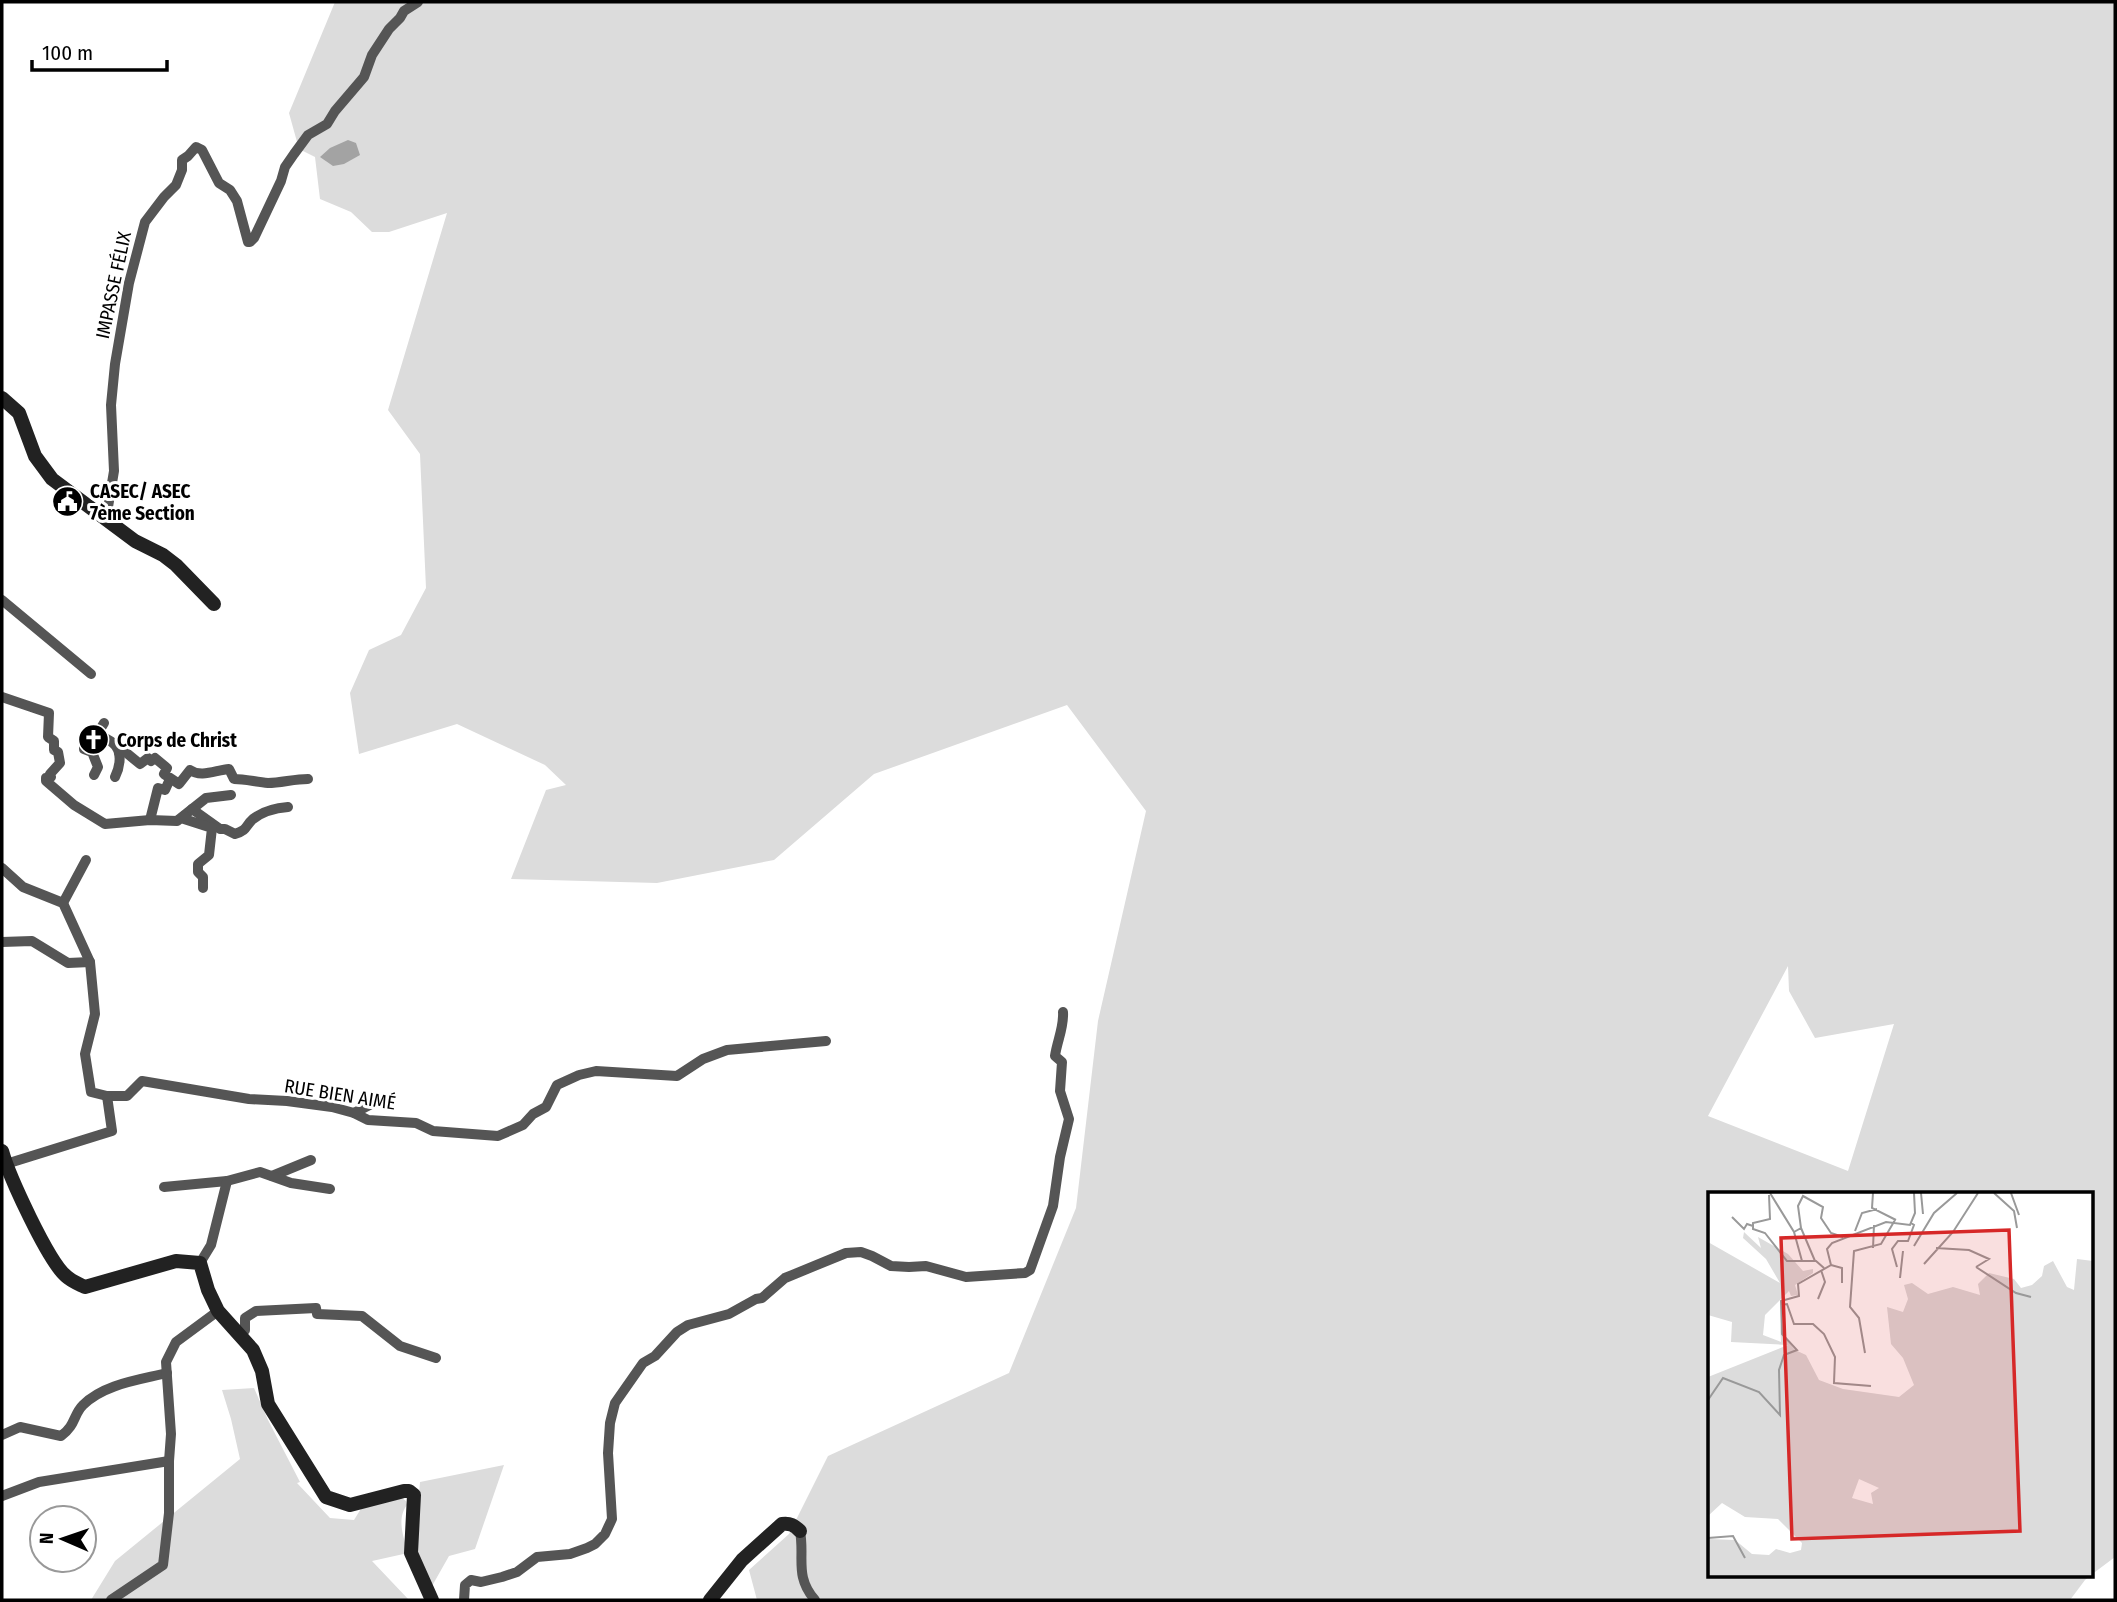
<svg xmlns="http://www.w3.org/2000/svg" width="2117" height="1602" font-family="'Fira Sans Condensed',sans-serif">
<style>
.green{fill:#dcdcdc;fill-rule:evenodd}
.water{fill:#a3a3a3}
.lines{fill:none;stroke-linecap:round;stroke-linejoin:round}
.street{stroke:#555;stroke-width:10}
.secondary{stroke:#222;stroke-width:14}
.labels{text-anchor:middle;stroke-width:6;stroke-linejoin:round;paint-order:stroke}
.street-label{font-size:19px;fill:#000;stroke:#fff}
.poi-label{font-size:19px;font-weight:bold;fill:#000;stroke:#fff;text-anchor:start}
.inset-road{fill:none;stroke:#999;stroke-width:2}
.view{fill:#d62828;fill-opacity:0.15;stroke:#d62828;stroke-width:3.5}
.inset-edge{fill:none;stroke:#000;stroke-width:3.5}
</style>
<rect width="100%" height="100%" fill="#fff"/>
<!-- green -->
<g class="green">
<path d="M335,2H2115V1557L2091,1575V1194H1709V1576H2090L2085,1580L2070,1600H757L749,1570L789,1534L828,1456L1009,1373L1076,1208L1098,1021L1146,811L1067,705L874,774L774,860L657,883L511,879L546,790L566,785L545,765L457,724L359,754L350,693L369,650L401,635L426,588L420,454L388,410L447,213L389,232H372L351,212L320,199L315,157L299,149L289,113ZM1788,966L1789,991L1815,1038L1894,1024L1848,1171L1708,1116Z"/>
<path d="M254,1388L268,1420L300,1482L297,1483L330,1518L354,1520L362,1507L402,1498L406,1501L407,1505C396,1519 404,1538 408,1553L372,1561L409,1600H91L115,1561L240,1459L231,1419L222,1390Z"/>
<polygon points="504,1465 475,1549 449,1556 432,1586 414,1553 420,1482"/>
</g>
<!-- water -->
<polygon class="water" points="348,140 356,143 360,155 344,164 333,166 320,157 330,148"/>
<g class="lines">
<!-- street -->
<g class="street">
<polyline points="106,519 114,471 111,405 115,364 129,283 145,222 164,197 176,185 182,170 182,160 188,156 196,147 202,150 219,183 230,190 237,201 248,242 250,242 254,238 281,181 285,167 294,154 308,135 327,124 335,111 364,77 372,55 389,29 400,18 404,11 418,2"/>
<polyline points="2,600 91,674"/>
<polyline points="2,697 49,713 48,737 54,741 54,750 58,752 60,763 50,774 51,777 46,778 46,781 74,805 105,824 150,820 177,821 206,798 231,795"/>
<path d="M104,723L98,733C103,738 108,739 113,743C123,751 120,767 115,777"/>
<path d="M119,753L123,750L140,764L148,758L151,761L155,758L167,768L164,774L179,784L190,770C201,778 216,770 229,769L234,779C245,779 256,782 268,783C281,783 294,779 308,779"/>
<polyline points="94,775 98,767 92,752 84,749 84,739 92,731 98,733"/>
<path d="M192,809L220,829H225L235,834C248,830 245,826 253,819C263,811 276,808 288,807"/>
<polyline points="184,816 184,819 212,828 209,855 198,864 198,872 203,877 203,888"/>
<polyline points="150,820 158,788 165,790 170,779"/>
<polyline points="2,868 23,887 63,903 90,962 95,1014 85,1054 91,1092 107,1096 127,1096 142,1081 249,1099 287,1101 332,1107 354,1113 368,1120 416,1123 433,1131 498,1136 523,1125 533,1114 546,1107 557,1085 579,1075 596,1071 677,1076 703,1059 727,1050 826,1041"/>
<polyline points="63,903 86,860"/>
<polyline points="2,942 32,941 68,963 90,962"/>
<polyline points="354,1113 379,1100"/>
<polyline points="6,1164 112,1131 107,1096"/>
<polyline points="272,1176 311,1160"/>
<polyline points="164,1187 227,1181"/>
<polyline points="200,1263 211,1245 227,1181 260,1172 291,1183 330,1189"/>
<polyline points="237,1333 245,1330 245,1318 256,1311 316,1308 317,1314 362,1316 400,1346 436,1358"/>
<path d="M2,1435L20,1427L61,1436C76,1425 73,1415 83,1405C104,1384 139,1380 167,1373"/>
<polyline points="2,1496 39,1482 169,1461"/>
<path d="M800,1531C805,1557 794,1576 815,1600"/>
<polyline points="111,1600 163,1565 169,1513 169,1461 171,1434 166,1362 176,1342 218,1311"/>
<path d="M464,1600L465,1585L471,1580L481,1582L502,1577L517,1572L537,1557L570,1554L587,1548L595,1544L605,1534L612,1519L608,1453L610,1423L615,1403L643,1363L655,1356L677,1332L688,1325L729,1314L756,1299L762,1298L785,1278L846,1253L861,1252L872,1256L891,1266L909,1267L926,1266L966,1277L1025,1273L1030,1270L1053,1206L1060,1157L1069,1119L1060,1091L1062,1062L1055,1056C1057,1041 1064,1028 1063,1012"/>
</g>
<!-- secondary -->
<g class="secondary">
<polyline points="2,398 19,413 35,456 52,479 135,541 163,555 176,565 214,604"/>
<path d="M2,1151C9,1176 48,1261 66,1276C71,1281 79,1284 85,1287L176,1261L200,1263L208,1290L218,1311L253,1350L262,1371L268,1404L326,1497L350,1505L404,1491H409L414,1495L411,1553L432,1600"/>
<path d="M710,1600L742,1560L782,1524C790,1523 794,1525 800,1531"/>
</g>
</g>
<!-- icons -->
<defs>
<symbol id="civic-disc" viewBox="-11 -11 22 22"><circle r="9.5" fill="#000" stroke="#fff"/><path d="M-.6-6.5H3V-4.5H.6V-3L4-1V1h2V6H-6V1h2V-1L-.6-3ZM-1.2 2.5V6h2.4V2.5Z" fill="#fff"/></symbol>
<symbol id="church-disc" viewBox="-11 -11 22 22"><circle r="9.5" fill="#000" stroke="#fff"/><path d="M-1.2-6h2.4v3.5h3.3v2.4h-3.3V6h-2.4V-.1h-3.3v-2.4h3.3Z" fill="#fff"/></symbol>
</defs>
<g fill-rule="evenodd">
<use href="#civic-disc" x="50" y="484" width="35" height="35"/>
<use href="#church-disc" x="76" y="722" width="35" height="35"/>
</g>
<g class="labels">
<!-- street labels -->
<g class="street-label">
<text transform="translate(113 285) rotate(-78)" y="7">IMPASSE FÉLIX</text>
<text transform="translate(340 1094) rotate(9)" y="7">RUE BIEN AIMÉ</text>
</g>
<!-- poi labels -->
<g class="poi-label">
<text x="90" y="498">CASEC/ ASEC<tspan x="90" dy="22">7ème Section</tspan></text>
<text x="117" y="747">Corps de Christ</text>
</g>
</g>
<!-- overview -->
<g transform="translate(1708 1192)">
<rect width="385" height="385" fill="#fff"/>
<path d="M36,40L53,56L50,45L80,62L95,79L105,77V81L87,93L90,103L83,104L81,99L57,123L55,143L73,150L72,132L73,141L87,158L98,163L111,188L135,197L191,205L206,193L195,166L183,152L179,115L195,120L200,107L196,93L204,91L220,102L245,95L272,103L270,92L281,81L306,87L313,96L324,93L334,84L336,74L345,69L359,95L366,98L369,67L385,69V384H0V347L27,348L44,362L61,363L68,357L82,361L93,358L94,351L70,327L37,325L14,311L0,324V185L80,153L23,150L24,130L0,123V50L72,91L58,67L35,46ZM151,287L171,296L163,301L165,312L144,306Z" fill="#dcdcdc" fill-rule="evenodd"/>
<path class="inset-road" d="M62,1L86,40L94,69M165,1L164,16L188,28M213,1L215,22M286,1L306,19L309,36M303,1L311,23M61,3L62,27L45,31V37L57,41L79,69H108L116,76M24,25L36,37L39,32L45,34M93,36L107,69M147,39L154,21L169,17M86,40L93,36L90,14L95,4L115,15L113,26L123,41L135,45M206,54L226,21L249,1M165,56L166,33M228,56L261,58L281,67L268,75M216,72L245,40L270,1M123,73L134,76V91M189,75L184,57L190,49H200L206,33L203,31M268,75L308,101L323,105M192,86L195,59M110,107L117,90L113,78M73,113L79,112L86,132H105L116,142L127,165L126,191L163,194M157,161L151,126L142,115L146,59L173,52L187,28M0,208L15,186L51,200L72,223L71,178L76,163L89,158L74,142L73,109L91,104L90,92L123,73L119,57L124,51L178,30L202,33L207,21L206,1M0,346L25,344L37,366"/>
<path class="view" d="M301,38L312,339L84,347L73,46Z"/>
<rect width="385" height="385" class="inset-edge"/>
</g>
<!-- border -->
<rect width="2117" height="1602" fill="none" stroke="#000000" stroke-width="7"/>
<!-- north arrow -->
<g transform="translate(63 1539) rotate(272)"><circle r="33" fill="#ffffff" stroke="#999999" stroke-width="2"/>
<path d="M0-5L12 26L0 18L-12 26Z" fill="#000000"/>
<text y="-10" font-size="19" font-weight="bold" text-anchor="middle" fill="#000000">N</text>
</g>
<!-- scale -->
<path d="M32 60v10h135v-10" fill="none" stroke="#000000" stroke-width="3.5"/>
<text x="42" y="60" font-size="21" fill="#000000" stroke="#ffffff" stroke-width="5" paint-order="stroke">100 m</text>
</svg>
